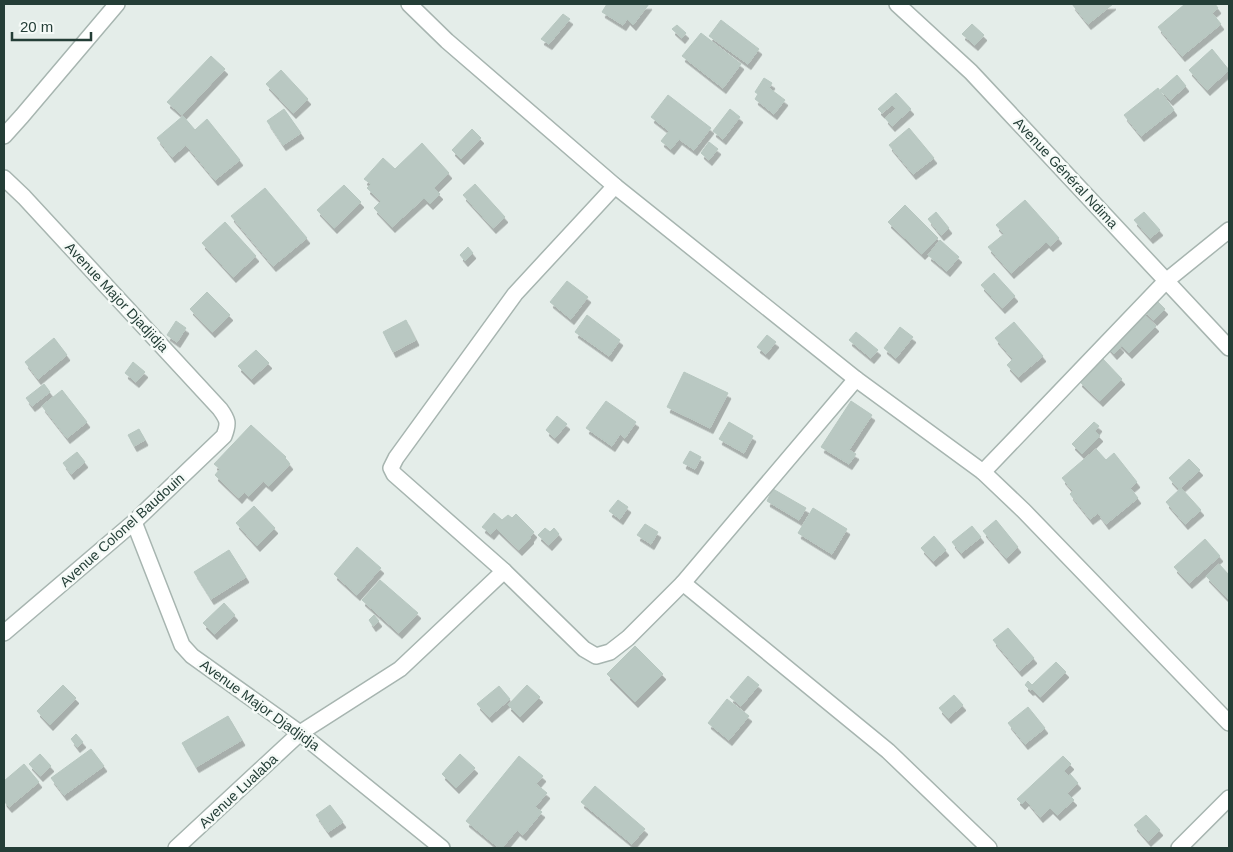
<svg xmlns="http://www.w3.org/2000/svg" width="1233" height="852" font-family="Arial,sans-serif">
<style>
.building{fill:#b9c8c2;stroke:#b7c7c0;filter:url(#shadow)}
.lines{fill:none;stroke-linecap:round;stroke-linejoin:round}
.minor-casing{stroke:#a7b5b0;stroke-width:18}
.minor{stroke:#fff;stroke-width:15}
.labels{text-anchor:middle;stroke-width:5;stroke-linejoin:round;paint-order:stroke}
.street-label{font-size:14px;fill:#243e37;stroke:#f5faf7}
</style>
<defs>
<filter id="shadow"><feDropShadow dx="3" dy="5.5" stdDeviation="0" flood-color="#0004"/></filter>
</defs>
<rect width="100%" height="100%" fill="#e4ede9"/>
<!-- building -->
<g class="building">
<polygon points="607,4 649,4 633,25 627,19 623,25 602,12"/>
<polygon points="1072,4 1113,4 1088,24"/>
<polygon points="1185,4 1215,4 1218,8 1212,13 1221,24 1182,56 1158,27"/>
<polygon points="563,14 570,19 549,44 541,39"/>
<polygon points="721,20 759,49 748,64 709,36"/>
<polygon points="972,24 984,35 975,45 962,34"/>
<polygon points="677,25 686,33 682,38 672,29"/>
<polygon points="701,33 741,64 723,88 682,56"/>
<polygon points="1212,49 1229,70 1207,90 1189,70"/>
<polygon points="211,56 225,69 182,115 167,102"/>
<polygon points="281,70 308,99 293,113 266,84"/>
<polygon points="1177,75 1186,86 1170,100 1160,90"/>
<polygon points="764,78 772,83 769,88 785,100 774,114 755,99 758,94 755,92"/>
<polygon points="1158,88 1174,110 1141,136 1124,115"/>
<polygon points="896,93 911,109 892,126 885,118 896,109 892,105 882,113 878,109"/>
<polygon points="668,95 711,128 694,150 679,139 671,149 661,141 669,131 651,117"/>
<polygon points="284,109 301,133 283,145 267,121"/>
<polygon points="730,109 740,117 723,139 713,131"/>
<polygon points="183,116 195,130 207,119 240,160 215,180 186,145 172,157 157,138"/>
<polygon points="909,128 934,158 913,174 889,145"/>
<polygon points="472,129 481,138 461,159 452,150"/>
<polygon points="709,142 718,149 709,160 701,153"/>
<polygon points="422,143 449,173 434,188 440,194 430,204 424,198 392,227 374,208 381,201 367,188 371,184 364,179 383,158 395,169"/>
<polygon points="475,184 505,217 493,228 463,195"/>
<polygon points="344,185 361,202 334,228 317,210"/>
<polygon points="265,188 307,238 273,266 231,216"/>
<polygon points="1025,200 1059,238 1050,246 1046,242 1011,273 988,247 1004,234 996,225"/>
<polygon points="905,205 938,238 922,254 888,222"/>
<polygon points="936,212 949,228 941,235 928,219"/>
<polygon points="1144,212 1160,230 1150,238 1134,220"/>
<polygon points="225,222 256,256 233,277 202,243"/>
<polygon points="940,240 959,257 947,271 928,255"/>
<polygon points="468,247 473,253 465,261 460,255"/>
<polygon points="994,273 1015,296 1002,308 981,285"/>
<polygon points="567,281 588,297 571,319 550,302"/>
<polygon points="207,292 230,315 212,332 190,309"/>
<polygon points="1154,298 1165,309 1154,320 1143,310"/>
<polygon points="1141,311 1156,326 1129,353 1114,338"/>
<polygon points="587,315 620,340 609,356 575,332"/>
<polygon points="406,320 416,340 393,352 383,332"/>
<polygon points="176,321 186,328 177,342 167,335"/>
<polygon points="1014,322 1043,356 1018,377 1007,365 1013,359 995,338"/>
<polygon points="900,327 913,337 896,358 884,348"/>
<polygon points="856,332 878,350 871,358 849,340"/>
<polygon points="767,335 776,342 766,354 757,347"/>
<polygon points="54,338 67,355 38,379 25,362"/>
<polygon points="1114,339 1121,347 1114,354 1107,346"/>
<polygon points="256,350 269,363 251,379 238,366"/>
<polygon points="1102,358 1122,379 1100,401 1079,381"/>
<polygon points="133,362 145,372 136,382 125,373"/>
<polygon points="684,372 728,393 710,428 667,407"/>
<polygon points="44,384 50,392 32,406 26,398"/>
<polygon points="62,390 87,422 67,438 42,406"/>
<polygon points="606,401 636,422 625,438 620,434 612,446 586,428"/>
<polygon points="851,401 872,415 849,450 856,454 849,464 821,447"/>
<polygon points="557,416 567,424 555,438 546,430"/>
<polygon points="729,422 753,436 744,453 719,439"/>
<polygon points="1094,422 1099,426 1095,431 1100,436 1082,454 1072,444"/>
<polygon points="251,425 286,457 285,458 290,464 269,486 263,481 249,496 244,492 239,498 215,475 220,469 214,464"/>
<polygon points="139,429 145,440 134,446 128,435"/>
<polygon points="1096,449 1106,460 1114,453 1137,482 1130,488 1138,498 1106,524 1098,513 1090,519 1070,494 1073,491 1062,478"/>
<polygon points="690,451 701,457 695,469 683,463"/>
<polygon points="77,452 85,462 71,474 63,463"/>
<polygon points="1189,459 1200,470 1179,489 1169,478"/>
<polygon points="1181,488 1201,510 1185,524 1166,502"/>
<polygon points="773,489 806,508 799,520 767,501"/>
<polygon points="618,500 628,507 620,519 609,511"/>
<polygon points="254,506 275,528 257,546 236,523"/>
<polygon points="813,508 847,529 832,554 798,533"/>
<polygon points="494,513 502,520 508,515 512,518 516,514 534,532 530,537 531,538 519,550 496,528 491,534 482,527"/>
<polygon points="996,520 1018,547 1006,558 983,531"/>
<polygon points="645,524 658,532 651,544 637,535"/>
<polygon points="972,526 981,537 961,553 952,542"/>
<polygon points="545,528 550,532 554,528 559,534 549,545 538,535"/>
<polygon points="934,536 946,550 933,561 921,548"/>
<polygon points="1205,539 1220,556 1189,583 1174,567"/>
<polygon points="357,547 381,568 357,595 334,574"/>
<polygon points="229,550 246,577 211,599 194,572"/>
<polygon points="1219,564 1229,575 1229,600 1206,576"/>
<polygon points="380,580 418,613 399,633 362,600"/>
<polygon points="224,603 235,615 214,634 203,623"/>
<polygon points="374,615 379,621 373,626 369,620"/>
<polygon points="1008,628 1034,658 1019,671 993,640"/>
<polygon points="635,646 663,674 635,702 607,674"/>
<polygon points="1056,662 1066,672 1040,697 1032,689 1030,690 1025,685 1028,681 1032,685"/>
<polygon points="748,676 759,685 741,706 730,697"/>
<polygon points="63,685 76,698 50,725 37,711"/>
<polygon points="527,685 540,697 520,717 508,705"/>
<polygon points="499,686 510,699 489,717 477,704"/>
<polygon points="954,695 963,705 948,718 939,708"/>
<polygon points="727,699 749,716 729,740 708,723"/>
<polygon points="1028,707 1045,728 1025,744 1008,723"/>
<polygon points="228,716 242,740 196,767 182,743"/>
<polygon points="76,734 83,742 77,747 71,739"/>
<polygon points="91,749 104,766 64,795 51,778"/>
<polygon points="40,754 51,766 40,776 29,764"/>
<polygon points="460,754 475,768 456,788 442,774"/>
<polygon points="519,756 543,776 536,784 547,793 535,807 542,812 523,835 517,830 502,848 499,848 466,821"/>
<polygon points="1063,756 1071,764 1064,771 1068,776 1070,774 1078,783 1067,793 1074,800 1057,815 1050,808 1040,817 1026,800 1022,804 1017,799"/>
<polygon points="24,764 39,782 9,807 4,801 4,781"/>
<polygon points="595,786 645,829 632,844 581,802"/>
<polygon points="330,805 343,822 328,832 316,815"/>
<polygon points="1146,815 1160,830 1148,841 1134,825"/>
</g>
<g class="lines">
<defs>
<g id="minor">
<polyline points="409,4 447,41 615,186 856,379 983,472 1024,511 1229,723"/>
<polyline points="897,4 971,72 1229,348"/>
<polyline points="4,136 22,116 117,4"/>
<path d="M4,178L24,197L220,409C228,420 229,423 224,436L134,522L4,633"/>
<polyline points="615,186 515,294 396,458 391,468 394,474 504,571 584,649 596,656 610,652 628,638 683,583 856,379"/>
<polyline points="983,472 1166,281 1229,230"/>
<polyline points="134,522 182,645 192,656 300,733 442,848"/>
<polyline points="683,583 888,751 989,848"/>
<polyline points="176,848 300,733 400,669 504,571"/>
<polyline points="1179,848 1229,798"/>
</g>
</defs>
<!-- minor casing -->
<use href="#minor" class="minor-casing"/>
<!-- minor -->
<use href="#minor" class="minor"/>
</g>
<g class="labels">
<!-- street labels -->
<g class="street-label">
<text transform="translate(1066 173) rotate(47)" y="5">Avenue Général Ndima</text>
<text transform="translate(117 297) rotate(47)" y="5">Avenue Major Djadjidja</text>
<text transform="translate(122 530) rotate(-42)" y="5">Avenue Colonel Baudouin</text>
<text transform="translate(260 705) rotate(36)" y="5">Avenue Major Djadjidja</text>
<text transform="translate(238 791) rotate(-43)" y="5">Avenue Lualaba</text>
</g>
</g>
<!-- border -->
<rect width="1233" height="852" fill="none" stroke="#243e37" stroke-width="10"/>
<!-- scale -->
<path d="M12 32v8h79v-8" fill="none" stroke="#243e37" stroke-width="2.5"/>
<text x="20" y="32" font-size="15" fill="#243e37" stroke="#f5faf7" stroke-width="4" paint-order="stroke">20 m</text>
</svg>
